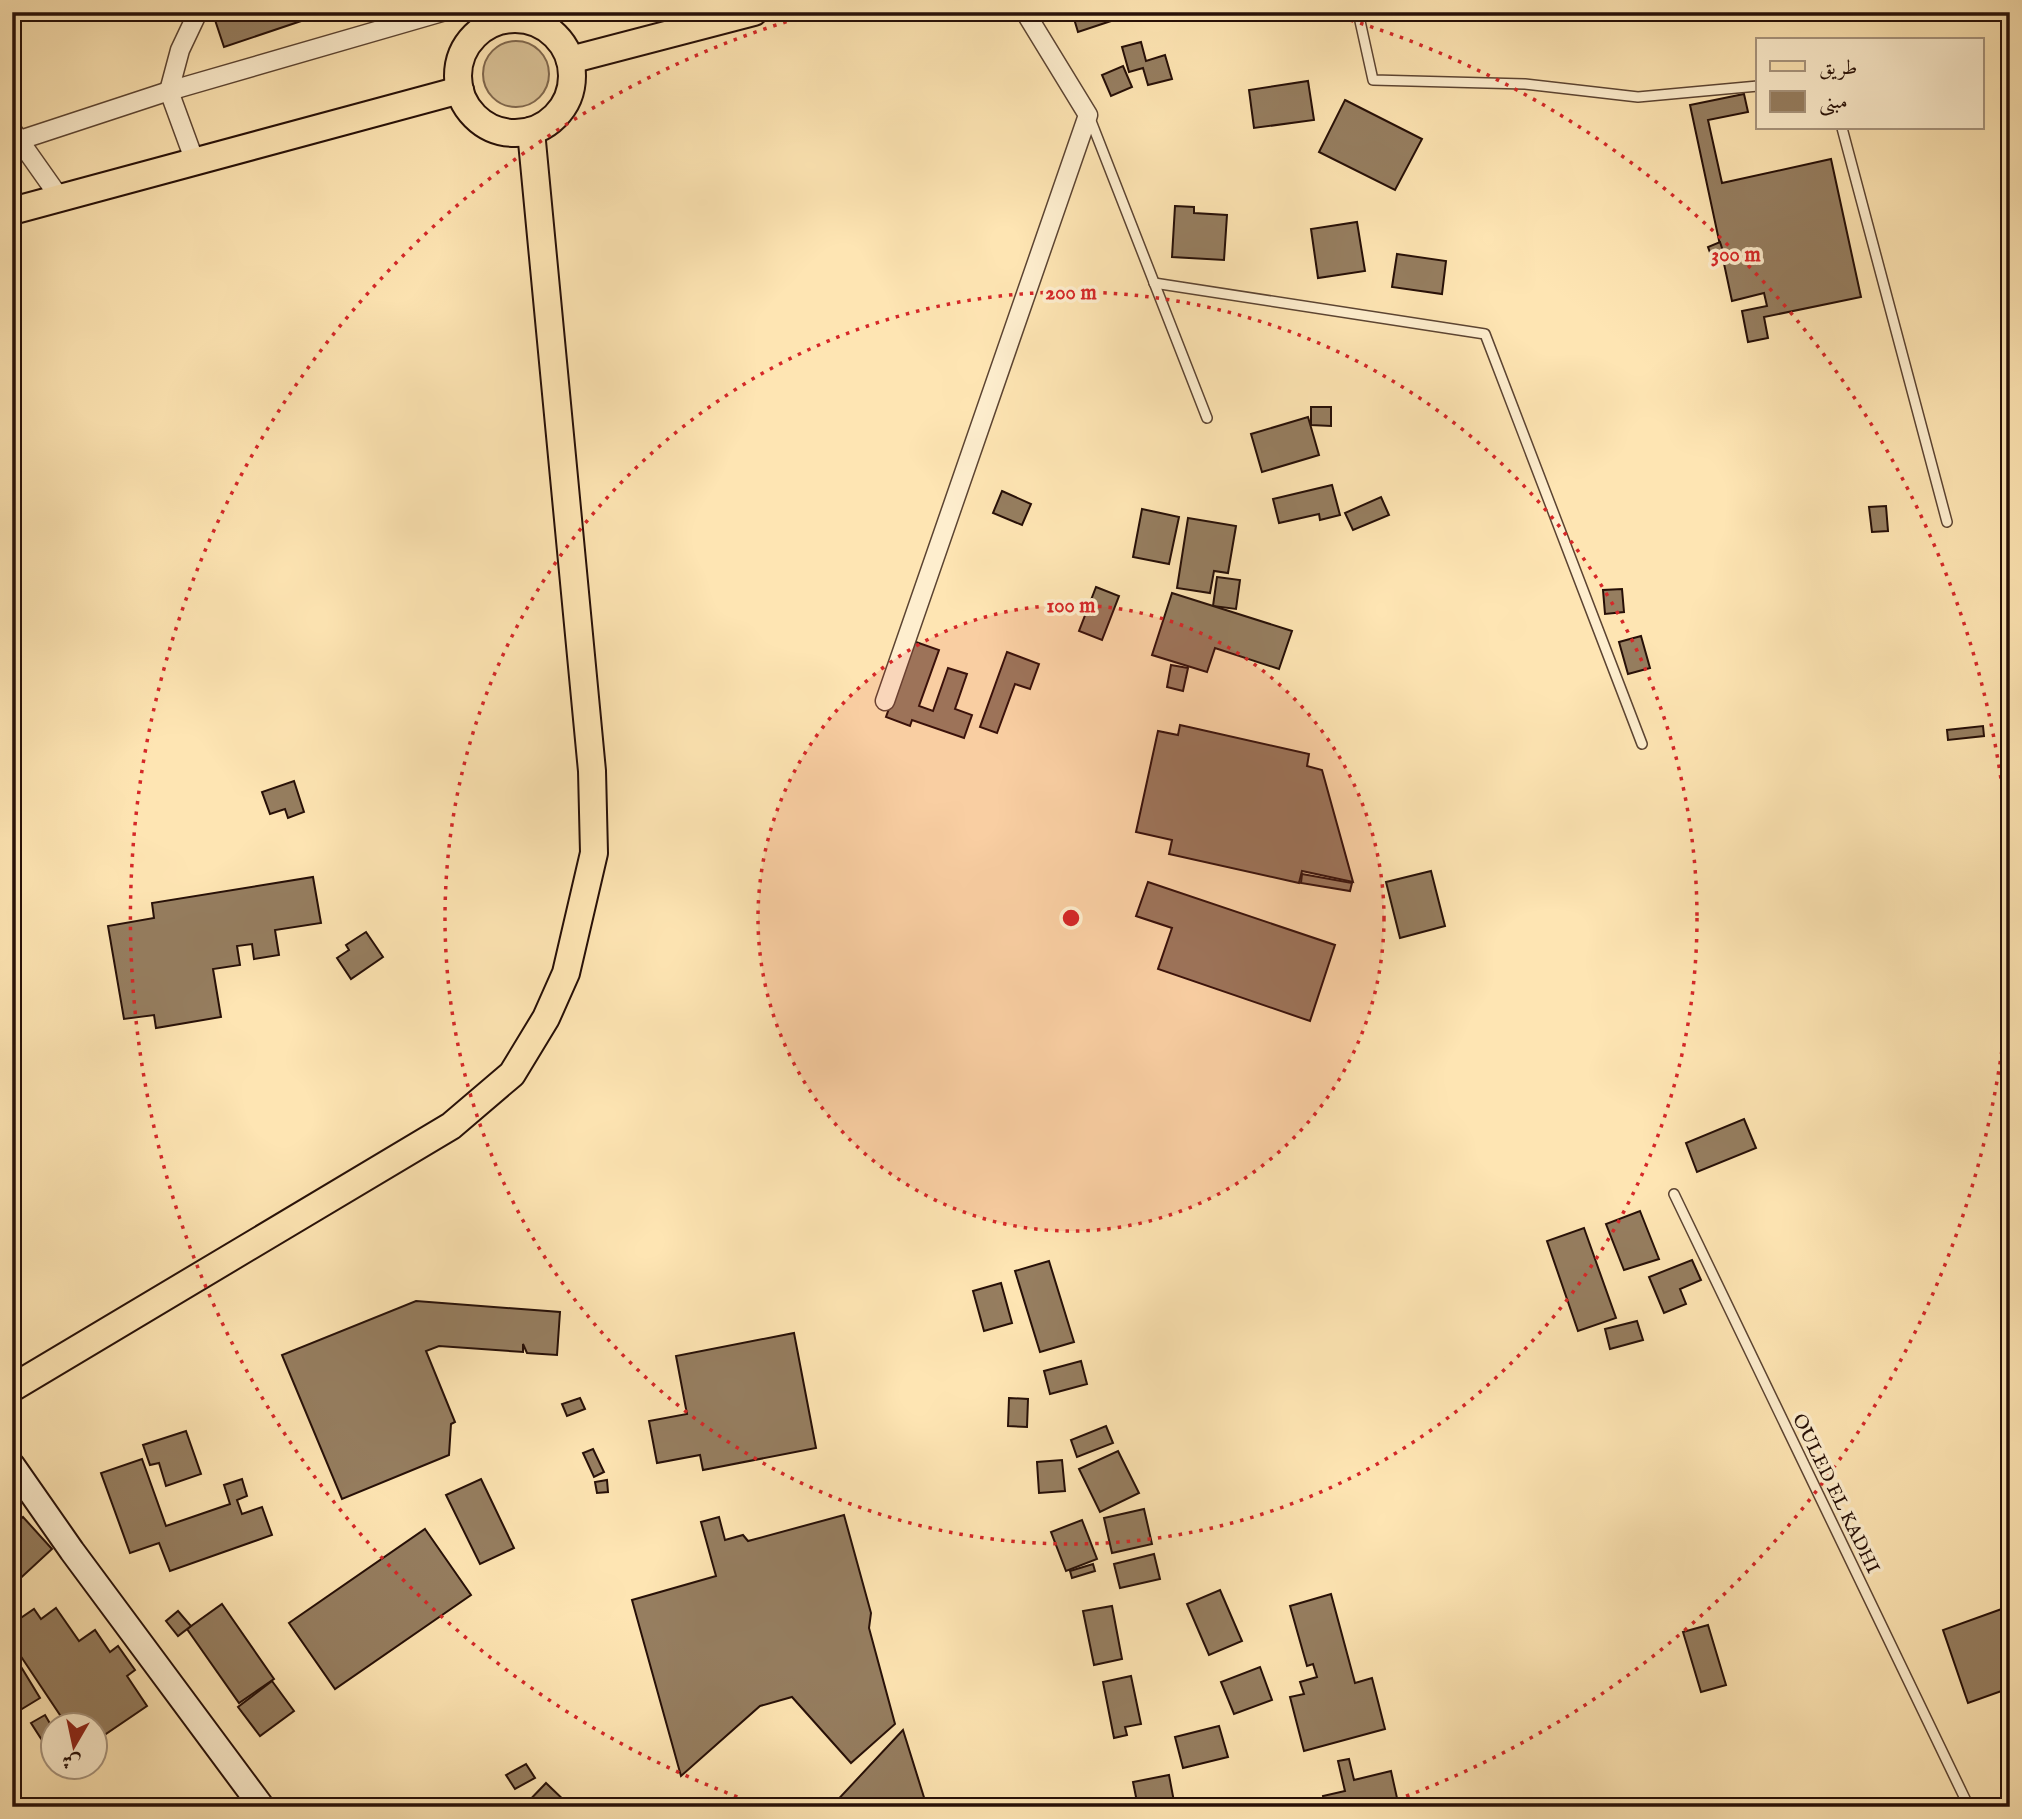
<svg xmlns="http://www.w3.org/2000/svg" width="2022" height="1819" font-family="'IM FELL English',Amiri,serif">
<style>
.green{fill:#d9c196;stroke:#80684e;stroke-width:2}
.building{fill:#967e60;stroke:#260f07;stroke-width:2}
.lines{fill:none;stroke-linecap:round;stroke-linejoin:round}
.service-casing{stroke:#5c4432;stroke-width:12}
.minor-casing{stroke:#5c4432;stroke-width:21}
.secondary-casing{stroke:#260f07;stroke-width:28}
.primary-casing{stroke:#260f07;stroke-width:30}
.service{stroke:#feeece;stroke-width:9}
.minor{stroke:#feeece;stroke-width:18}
.secondary{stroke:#feeece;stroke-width:24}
.primary{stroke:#fee5b3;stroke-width:26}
.ring{fill:none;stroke:#d62828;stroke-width:3.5;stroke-dasharray:3.5 7}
.labels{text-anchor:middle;stroke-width:7;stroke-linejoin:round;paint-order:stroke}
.street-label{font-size:19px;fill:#260f07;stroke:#feeece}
.centre{fill:#d62828;stroke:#feeece;stroke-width:3.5}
.ring-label{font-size:21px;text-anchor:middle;font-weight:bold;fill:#d62828;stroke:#feeece;stroke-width:7;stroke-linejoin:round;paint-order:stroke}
</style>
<rect width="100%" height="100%" fill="#fee5b3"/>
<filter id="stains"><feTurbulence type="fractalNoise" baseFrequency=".00286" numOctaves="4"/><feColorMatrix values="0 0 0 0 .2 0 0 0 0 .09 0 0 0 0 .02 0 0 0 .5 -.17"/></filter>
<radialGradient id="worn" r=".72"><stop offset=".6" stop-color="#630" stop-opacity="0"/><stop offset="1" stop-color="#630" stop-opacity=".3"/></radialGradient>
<!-- green -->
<circle class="green" cx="516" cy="74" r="33"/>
<!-- building -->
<g class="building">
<polygon points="230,12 328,12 224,47 214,17"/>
<polygon points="1072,12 1115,12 1117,19 1078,32"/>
<polygon points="1141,42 1146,61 1165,55 1172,79 1148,85 1143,68 1129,72 1122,47"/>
<polygon points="1123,66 1132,87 1111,96 1102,75"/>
<polygon points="1308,81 1314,120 1254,128 1249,90"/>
<polygon points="1744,94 1748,112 1708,120 1722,183 1831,159 1861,297 1764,317 1768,338 1748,342 1742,311 1767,306 1764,293 1732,301 1690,105"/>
<polygon points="1345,100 1422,139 1395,190 1319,152"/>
<polygon points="1175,206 1194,207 1194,213 1227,215 1224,260 1172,257"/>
<polygon points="1357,222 1365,271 1318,278 1311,229"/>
<polygon points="1720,242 1724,254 1712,258 1708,247"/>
<polygon points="1397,254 1446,261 1442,294 1392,287"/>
<polygon points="1311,407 1331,407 1331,426 1311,425"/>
<polygon points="1308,417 1319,455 1262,472 1251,434"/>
<polygon points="1332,485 1340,515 1320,520 1319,514 1279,523 1273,499"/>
<polygon points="1002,491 1031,504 1022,525 993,513"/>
<polygon points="1381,497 1389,515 1353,530 1345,513"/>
<polygon points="1886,506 1888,531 1872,532 1869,507"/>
<polygon points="1142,509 1179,517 1169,564 1133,557"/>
<polygon points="1188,518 1236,526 1228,573 1214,571 1210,593 1177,588"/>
<polygon points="1217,577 1240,580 1236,609 1213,606"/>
<polygon points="1096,587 1119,596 1102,640 1079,631"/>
<polygon points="1622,589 1624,612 1605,614 1603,590"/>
<polygon points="1172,593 1292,631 1279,669 1215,648 1207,672 1152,655"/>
<polygon points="1641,636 1650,668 1628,674 1619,642"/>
<polygon points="913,641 939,650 919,706 933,711 948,668 967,674 955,709 972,715 964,738 912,720 910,726 886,717"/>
<polygon points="1007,652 1039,664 1030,689 1015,684 997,733 980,727"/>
<polygon points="1171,665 1188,668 1183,691 1167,687"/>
<polygon points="1180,725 1309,754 1307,766 1322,770 1353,882 1302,871 1299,883 1169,854 1172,840 1136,832 1158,731 1178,735"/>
<polygon points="1983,726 1984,736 1948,740 1947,730"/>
<polygon points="294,781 304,812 288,818 285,809 270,814 262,792"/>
<polygon points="1431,871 1445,926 1400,938 1386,882"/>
<polygon points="1302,874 1352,883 1350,891 1301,883"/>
<polygon points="313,877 321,923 275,930 279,955 254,959 252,944 237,946 240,965 213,969 221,1017 156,1028 154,1015 124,1019 108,926 154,918 152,903"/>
<polygon points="1148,882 1335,945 1310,1021 1158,969 1172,928 1136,916"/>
<polygon points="366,932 383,957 351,979 337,958 349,950 346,945"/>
<polygon points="1744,1119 1756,1148 1697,1172 1686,1143"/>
<polygon points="1640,1211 1659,1259 1624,1270 1606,1224"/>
<polygon points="1584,1228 1616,1318 1578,1331 1547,1241"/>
<polygon points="1692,1260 1701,1280 1680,1289 1686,1304 1664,1313 1649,1277"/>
<polygon points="1049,1261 1074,1342 1040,1352 1015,1271"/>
<polygon points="1001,1283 1012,1323 984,1331 973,1291"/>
<polygon points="416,1301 560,1312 557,1355 527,1353 523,1344 523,1352 439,1346 426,1351 455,1422 451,1424 449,1455 342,1499 282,1355"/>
<polygon points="1637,1321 1643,1340 1610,1349 1605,1329"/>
<polygon points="794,1333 816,1448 703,1470 700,1455 657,1463 649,1421 687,1414 676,1356"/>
<polygon points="1081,1361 1087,1384 1050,1394 1044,1371"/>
<polygon points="580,1398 585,1409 567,1416 562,1404"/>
<polygon points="1009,1398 1028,1399 1027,1427 1008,1426"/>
<polygon points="1106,1426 1113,1443 1077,1457 1071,1440"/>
<polygon points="186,1431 201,1474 166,1486 159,1463 150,1465 143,1445"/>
<polygon points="593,1449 604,1472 594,1477 583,1453"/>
<polygon points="1118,1451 1139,1493 1100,1512 1079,1469"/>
<polygon points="142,1459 166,1526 230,1504 224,1485 242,1479 247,1496 237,1500 242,1514 262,1507 272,1535 170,1571 159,1543 130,1553 101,1473"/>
<polygon points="1062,1460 1065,1491 1039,1493 1037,1462"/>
<polygon points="481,1479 514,1548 480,1564 446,1495"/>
<polygon points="607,1480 608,1492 597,1493 595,1482"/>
<polygon points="1144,1509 1152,1544 1112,1553 1104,1518"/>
<polygon points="844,1515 871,1613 869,1628 895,1724 851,1763 792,1697 760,1706 681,1776 632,1600 716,1576 701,1522 719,1517 725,1540 743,1535 748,1541"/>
<polygon points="23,1517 52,1549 12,1586 12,1521 15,1524"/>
<polygon points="1082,1520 1097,1559 1066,1571 1051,1532"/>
<polygon points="425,1529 471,1595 335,1689 289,1623"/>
<polygon points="1154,1554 1160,1579 1120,1588 1114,1564"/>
<polygon points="1093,1564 1095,1571 1072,1578 1070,1571"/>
<polygon points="1220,1590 1242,1641 1209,1655 1187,1604"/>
<polygon points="1331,1594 1355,1683 1372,1678 1385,1729 1304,1751 1290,1697 1304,1694 1300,1682 1317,1677 1313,1664 1307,1666 1290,1606"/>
<polygon points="222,1604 274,1679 239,1703 187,1629"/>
<polygon points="1112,1606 1122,1659 1094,1665 1083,1611"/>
<polygon points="2010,1606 2010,1688 1968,1703 1943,1630"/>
<polygon points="56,1608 79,1641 95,1630 110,1652 118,1646 135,1670 127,1676 147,1706 94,1742 94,1724 66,1724 12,1643 12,1624 34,1609 41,1619"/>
<polygon points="178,1611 191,1626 178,1636 166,1621"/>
<polygon points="1708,1625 1726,1685 1701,1692 1683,1632"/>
<polygon points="12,1652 40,1698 12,1715"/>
<polygon points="1260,1667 1272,1700 1234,1714 1221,1682"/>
<polygon points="1131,1676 1141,1724 1125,1727 1127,1735 1114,1738 1103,1682"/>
<polygon points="272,1681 294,1711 260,1736 238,1707"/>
<polygon points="45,1715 52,1727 52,1744 47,1748 31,1723"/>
<polygon points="1219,1726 1228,1757 1183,1768 1175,1737"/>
<polygon points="903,1730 927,1807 831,1807"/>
<polygon points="1349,1759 1354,1780 1391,1771 1399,1807 1325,1807 1323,1796 1345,1791 1338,1761"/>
<polygon points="526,1764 535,1778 515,1789 506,1775"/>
<polygon points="1169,1775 1175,1807 1138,1807 1133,1782"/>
<polygon points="546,1783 571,1807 523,1807"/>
</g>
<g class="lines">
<defs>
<g id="service">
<polyline points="1358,12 1373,80 1525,84 1638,97 1758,86"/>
<polyline points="1089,116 1207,418"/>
<polyline points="1842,128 1947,522"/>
<polyline points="1154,283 1485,334 1642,744"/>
<polyline points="1674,1194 1969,1807"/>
</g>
<g id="minor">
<polyline points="12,130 60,198"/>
<polyline points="20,140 169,91 442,12"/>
<polyline points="195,162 169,91 180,50 198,12"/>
<polyline points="885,701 1088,115 1025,12"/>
</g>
<polyline id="secondary" points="12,1465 72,1551 262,1807"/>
<g id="primary">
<circle cx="515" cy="76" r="57"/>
<polyline points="570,60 754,12"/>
<polyline points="12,211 460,90"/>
<polyline points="12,1388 451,1126 512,1074 546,1018 566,973 594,853 592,771 531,131"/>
</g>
</defs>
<!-- service casing -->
<use href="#service" class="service-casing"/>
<!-- minor casing -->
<use href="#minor" class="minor-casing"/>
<!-- secondary casing -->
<use href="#secondary" class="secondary-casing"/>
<!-- primary casing -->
<use href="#primary" class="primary-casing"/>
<!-- service -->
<use href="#service" class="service"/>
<!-- minor -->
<use href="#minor" class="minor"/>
<!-- secondary -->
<use href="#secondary" class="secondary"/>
<!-- primary -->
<use href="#primary" class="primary"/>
</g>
<!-- distance rings -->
<circle cx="1071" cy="918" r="313" fill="#d62828" fill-opacity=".12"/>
<g class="ring">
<circle cx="1071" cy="918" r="313"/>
<circle cx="1071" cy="918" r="626"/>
<path d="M2010 967A940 940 0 0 1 1385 1804M757 1804A940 940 0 0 1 812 14M1330 14A940 940 0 0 1 2010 869"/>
</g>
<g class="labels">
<!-- street labels -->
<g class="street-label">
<text transform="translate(1837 1493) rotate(64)" y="7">OULED EL KADHI</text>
</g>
</g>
<circle cx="1071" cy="918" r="10" class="centre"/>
<g class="ring-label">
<text x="1736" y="261">300 m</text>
<text x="1071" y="299">200 m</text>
<text x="1071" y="612">100 m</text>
</g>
<!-- margin -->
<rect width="2022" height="1819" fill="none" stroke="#fee5b3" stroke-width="42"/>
<rect x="14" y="14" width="1994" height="1791" fill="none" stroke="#260f07" stroke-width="3.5"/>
<rect x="21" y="21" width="1980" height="1777" fill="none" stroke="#260f07" stroke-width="2"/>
<!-- legend -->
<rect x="1756" y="38" width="228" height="91" fill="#feeece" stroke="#a8957e" stroke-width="2"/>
<rect x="1770" y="61" width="35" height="10" fill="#fee5b3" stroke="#a8957e" stroke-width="2"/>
<text x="1819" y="74" font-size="21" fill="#260f07">طريق</text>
<rect x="1770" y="91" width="35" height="21" fill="#967e60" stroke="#a8957e" stroke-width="2"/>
<text x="1819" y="108" font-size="21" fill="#260f07">مبنى</text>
<!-- north arrow -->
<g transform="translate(74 1746) rotate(189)"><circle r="33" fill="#feeece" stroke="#a8957e" stroke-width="2"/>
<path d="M0-5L12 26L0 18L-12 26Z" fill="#8f2418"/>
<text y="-10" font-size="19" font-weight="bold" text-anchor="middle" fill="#260f07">ش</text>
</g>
<rect width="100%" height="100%" filter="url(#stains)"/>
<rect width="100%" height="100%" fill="url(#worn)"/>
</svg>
